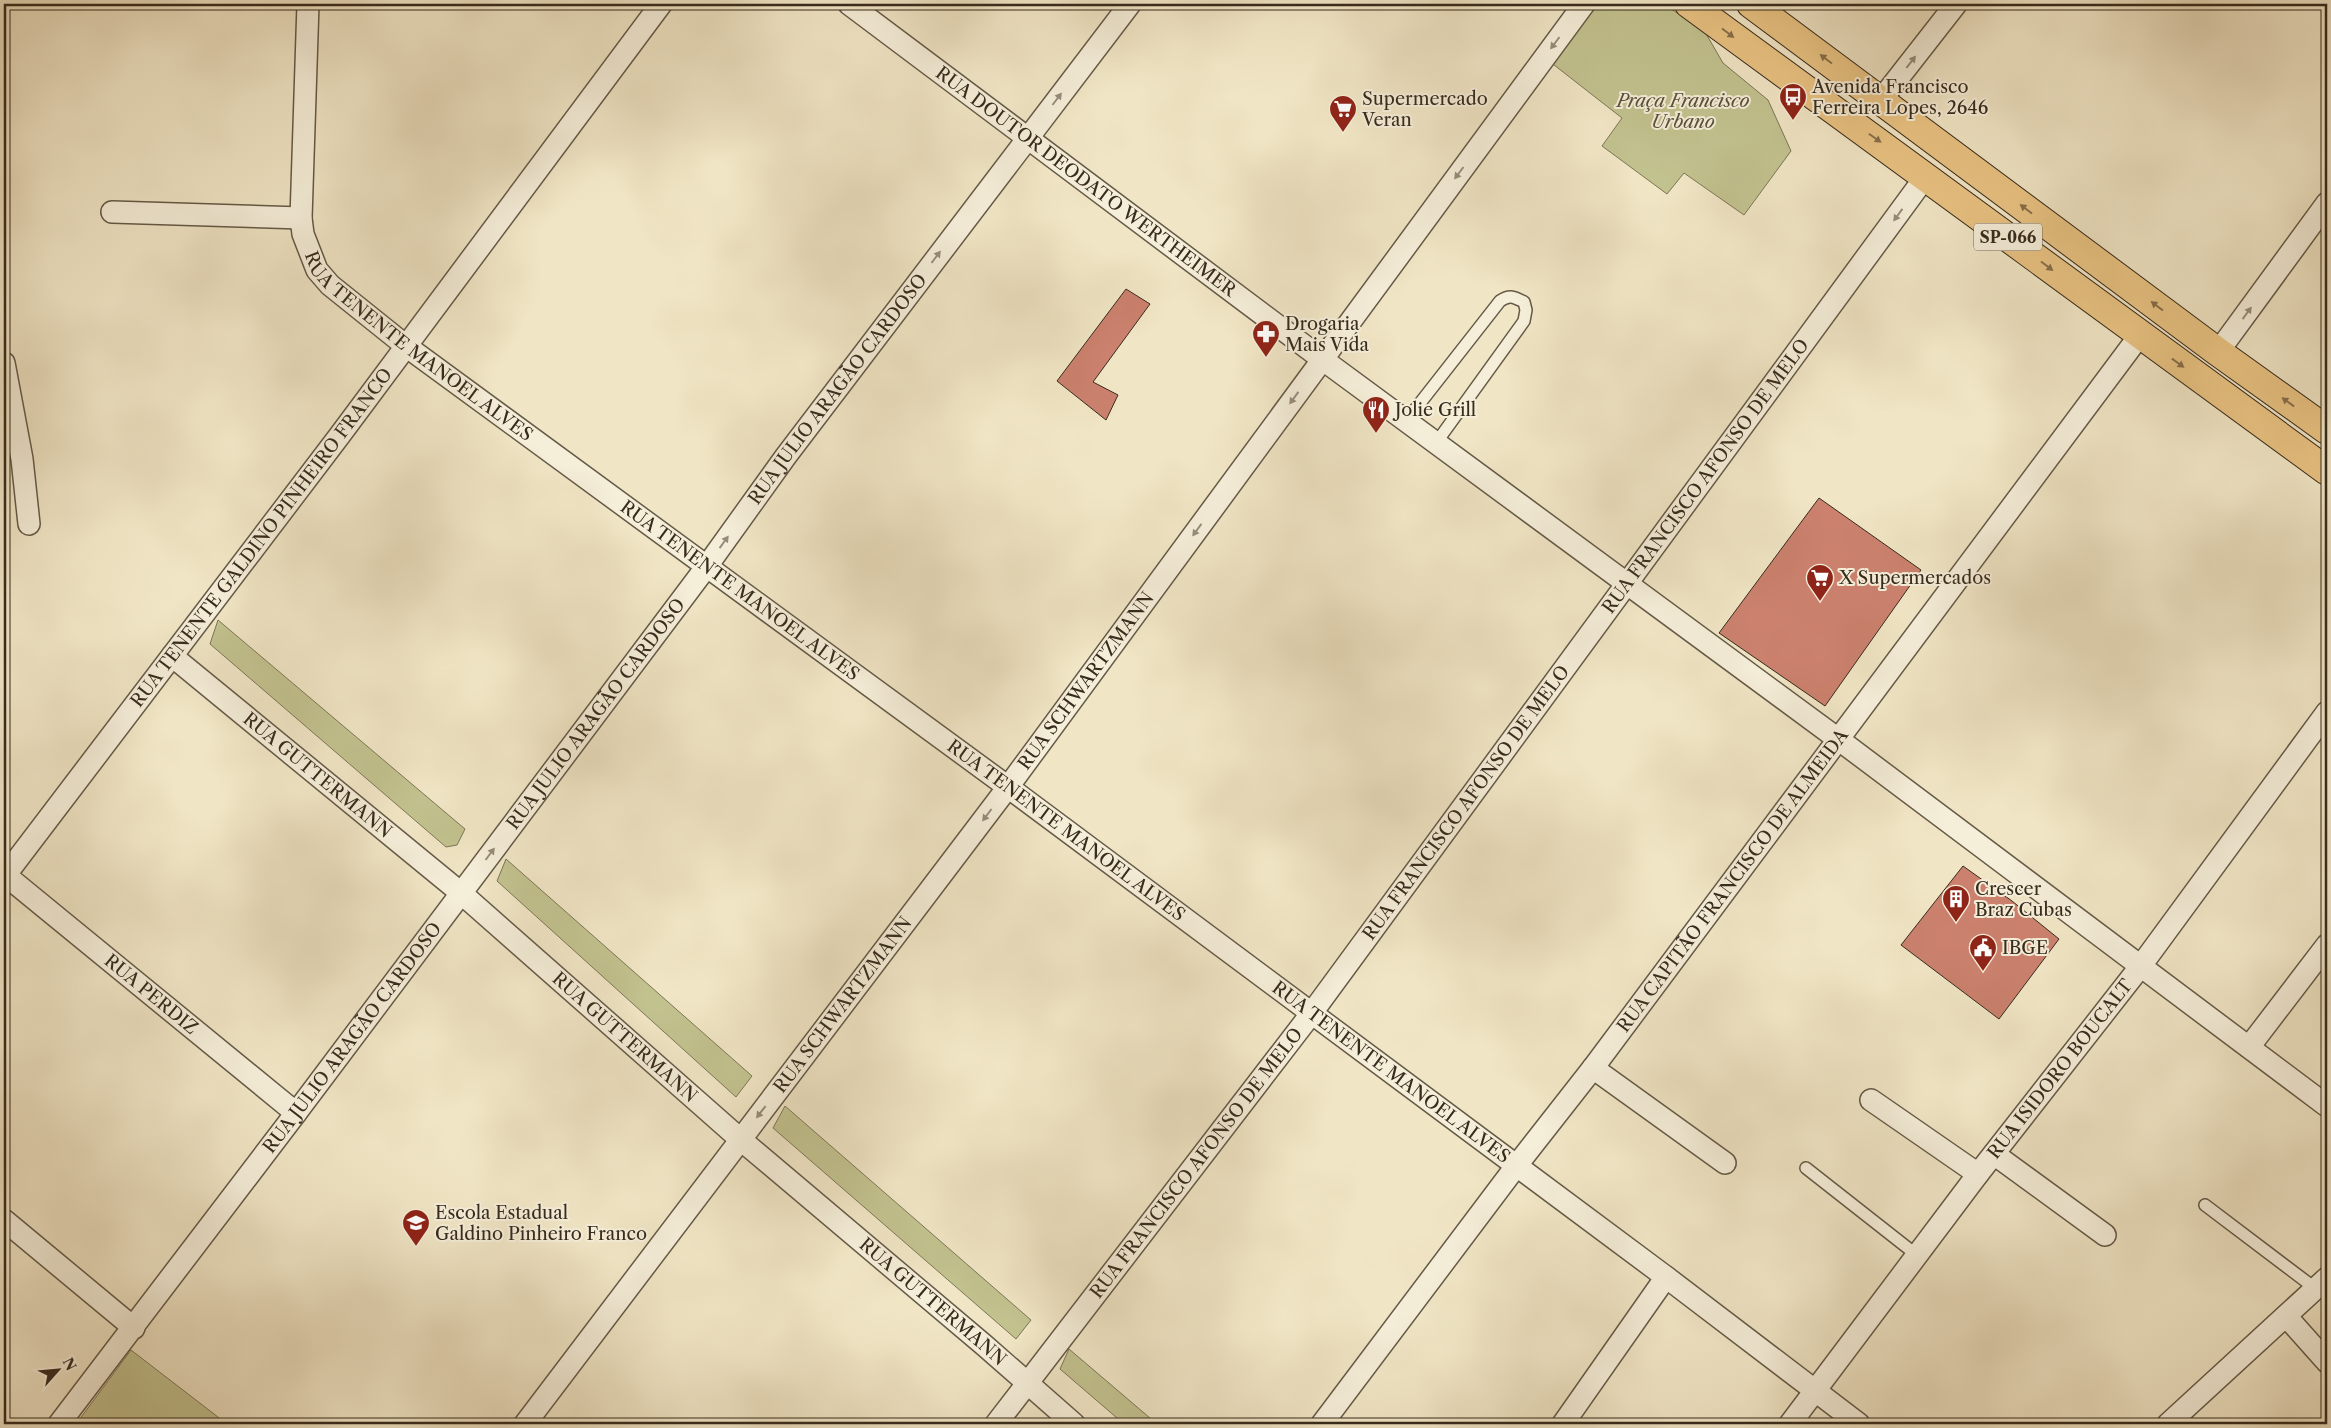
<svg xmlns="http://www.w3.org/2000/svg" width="2331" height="1428" font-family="'Libre Caslon Text',serif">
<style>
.green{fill:#c2c28f;stroke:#7c7656}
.building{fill:#cb816e;stroke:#372b1d}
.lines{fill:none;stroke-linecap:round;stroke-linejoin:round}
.lane-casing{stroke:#655a47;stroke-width:14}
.street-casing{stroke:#655a47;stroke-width:24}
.highway-casing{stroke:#372b1d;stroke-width:30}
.lane{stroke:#f5eed9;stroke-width:11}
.street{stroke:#f5eed9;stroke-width:21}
.highway{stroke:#e8c282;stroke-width:28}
.oneway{fill:#876f4a}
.oneway2{fill:#968c7b}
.labels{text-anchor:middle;stroke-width:4;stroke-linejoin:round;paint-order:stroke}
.shield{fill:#f5eed9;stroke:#706655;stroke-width:1}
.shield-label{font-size:16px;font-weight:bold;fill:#372b1d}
.poi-label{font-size:18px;fill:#372b1d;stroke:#f5eed9;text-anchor:start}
.park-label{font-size:18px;font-style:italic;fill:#5a513a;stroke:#f5eed9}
.street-label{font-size:18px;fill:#372b1d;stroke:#f5eed9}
</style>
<rect width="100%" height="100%" fill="#f0e5c5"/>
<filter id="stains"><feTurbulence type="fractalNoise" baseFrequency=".004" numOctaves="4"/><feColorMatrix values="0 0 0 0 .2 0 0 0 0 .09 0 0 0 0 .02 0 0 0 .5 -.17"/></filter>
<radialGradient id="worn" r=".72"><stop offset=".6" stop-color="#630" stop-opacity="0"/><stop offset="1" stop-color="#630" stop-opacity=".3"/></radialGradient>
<!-- green -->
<g class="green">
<polygon points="1589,4 1664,4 1705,32 1723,63 1768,100 1791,151 1744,215 1684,173 1667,194 1602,146 1622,118 1549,61"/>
<polygon points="218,620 465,829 457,845 446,847 210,644"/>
<polygon points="506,859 752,1076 736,1097 497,881"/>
<polygon points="785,1106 1031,1320 1016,1339 773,1128"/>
<polygon points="1069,1349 1157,1424 1124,1424 1060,1369"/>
<polygon points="131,1350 227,1424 76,1424"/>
</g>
<!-- building -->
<g class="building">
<polygon points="1126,289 1150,304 1093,382 1118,395 1106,420 1057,381"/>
<polygon points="1819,498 1921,570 1825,706 1719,633"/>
<polygon points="1963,866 2012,901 2059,939 1999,1019 1901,945"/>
</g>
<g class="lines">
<defs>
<g id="lane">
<path d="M1406,421L1500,301C1510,294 1514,297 1524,302L1526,310L1524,321L1436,443"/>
<polyline points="1806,1168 1918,1256"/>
<polyline points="2205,1205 2316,1289"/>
</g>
<g id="street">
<path id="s1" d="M308,4L301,218L303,234L317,270L330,285L406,346L1008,787L1666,1277L1859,1424"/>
<path id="s2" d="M849,4L1322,359L1838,739L2327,1106"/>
<polyline points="1881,100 1956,4"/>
<polyline points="112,212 301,218"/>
<polyline points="2218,352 2327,203"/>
<polyline points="4,363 22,459 29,524"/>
<path id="s3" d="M172,656L461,893L740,1139L984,1345L1074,1424"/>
<path id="s4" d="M4,874L296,1113"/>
<path id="s5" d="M4,877L340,435L661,4"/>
<polyline points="2249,1047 2327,945"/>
<polyline points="1593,1068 1725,1163"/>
<polyline points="1871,1100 1978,1174"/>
<polyline points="1994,1154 2105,1235"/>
<polyline points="4,1220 134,1328"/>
<polyline points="2286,1316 2327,1362"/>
<path id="s6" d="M59,1424L296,1113L707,566L786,456L1130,4"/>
<path id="s7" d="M525,1424L1008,787L1584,4"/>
<path id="s8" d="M996,1424L1311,1014L1926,176"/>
<path id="s9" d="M1322,1424L1517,1165L1593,1068L2140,335"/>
<polyline points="1563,1424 1666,1277"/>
<path id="s10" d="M1790,1424L1978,1174L2140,967L2327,712"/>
<polyline points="2168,1424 2327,1278"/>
</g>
<g id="highway">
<polyline points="1689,4 2327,471"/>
<polyline points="1751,4 2218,352 2327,430"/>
</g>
</defs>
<!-- lane casing -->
<use href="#lane" class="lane-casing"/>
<!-- street casing -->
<use href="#street" class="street-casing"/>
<!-- highway casing -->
<use href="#highway" class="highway-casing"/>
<!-- lane -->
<use href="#lane" class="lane"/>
<!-- street -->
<use href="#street" class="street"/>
<!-- highway -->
<use href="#highway" class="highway"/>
</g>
<!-- one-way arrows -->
<defs><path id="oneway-solid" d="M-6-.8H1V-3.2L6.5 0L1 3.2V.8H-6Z" transform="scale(1.25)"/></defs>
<g class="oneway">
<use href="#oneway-solid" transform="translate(1728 33) rotate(37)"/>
<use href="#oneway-solid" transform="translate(1826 59) rotate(-143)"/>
<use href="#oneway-solid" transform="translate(1875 138) rotate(35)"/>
<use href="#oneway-solid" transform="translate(2026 209) rotate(-143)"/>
<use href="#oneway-solid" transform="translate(2047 266) rotate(37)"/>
<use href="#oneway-solid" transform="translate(2157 306) rotate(-143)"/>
<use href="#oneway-solid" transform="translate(2178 363) rotate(36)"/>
<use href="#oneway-solid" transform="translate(2288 402) rotate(-144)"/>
</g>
<g class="oneway2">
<use href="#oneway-solid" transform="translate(1555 43) rotate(127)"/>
<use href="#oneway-solid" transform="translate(1911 62) rotate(-52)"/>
<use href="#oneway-solid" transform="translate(1057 99) rotate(-53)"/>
<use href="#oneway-solid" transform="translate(1459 173) rotate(127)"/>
<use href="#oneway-solid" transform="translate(1898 215) rotate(126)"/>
<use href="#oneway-solid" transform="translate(936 257) rotate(-53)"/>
<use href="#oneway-solid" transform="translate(2247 313) rotate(-54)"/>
<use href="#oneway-solid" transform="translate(1294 398) rotate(126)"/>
<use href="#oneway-solid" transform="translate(1197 530) rotate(126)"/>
<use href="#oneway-solid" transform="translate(724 542) rotate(-54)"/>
<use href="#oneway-solid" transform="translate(987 815) rotate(127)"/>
<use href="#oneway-solid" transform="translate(490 854) rotate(-53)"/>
<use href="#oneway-solid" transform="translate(761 1112) rotate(128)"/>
</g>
<!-- icons -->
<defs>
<symbol id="bus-pin" viewBox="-11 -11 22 30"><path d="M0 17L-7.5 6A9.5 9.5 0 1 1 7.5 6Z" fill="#8f2418" stroke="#f5eed9"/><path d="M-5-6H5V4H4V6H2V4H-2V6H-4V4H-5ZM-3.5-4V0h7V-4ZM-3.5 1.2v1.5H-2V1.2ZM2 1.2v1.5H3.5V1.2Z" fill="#fff"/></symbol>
<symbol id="supermarket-pin" viewBox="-11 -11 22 30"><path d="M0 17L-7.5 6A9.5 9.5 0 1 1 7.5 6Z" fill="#8f2418" stroke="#f5eed9"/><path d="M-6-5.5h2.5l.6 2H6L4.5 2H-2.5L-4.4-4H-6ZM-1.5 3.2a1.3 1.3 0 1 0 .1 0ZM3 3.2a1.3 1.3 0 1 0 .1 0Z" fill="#fff"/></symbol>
<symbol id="pharmacy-pin" viewBox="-11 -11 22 30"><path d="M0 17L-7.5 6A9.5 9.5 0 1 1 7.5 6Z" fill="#8f2418" stroke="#f5eed9"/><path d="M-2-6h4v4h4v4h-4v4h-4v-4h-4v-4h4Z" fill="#fff"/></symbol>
<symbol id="restaurant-pin" viewBox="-11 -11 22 30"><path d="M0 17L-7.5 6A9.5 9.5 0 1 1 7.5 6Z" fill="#8f2418" stroke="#f5eed9"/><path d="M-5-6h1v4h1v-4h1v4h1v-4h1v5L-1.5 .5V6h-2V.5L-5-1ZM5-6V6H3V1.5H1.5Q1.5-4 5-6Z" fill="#fff"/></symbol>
<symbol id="building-pin" viewBox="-11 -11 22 30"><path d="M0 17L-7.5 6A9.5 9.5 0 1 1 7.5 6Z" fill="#8f2418" stroke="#f5eed9"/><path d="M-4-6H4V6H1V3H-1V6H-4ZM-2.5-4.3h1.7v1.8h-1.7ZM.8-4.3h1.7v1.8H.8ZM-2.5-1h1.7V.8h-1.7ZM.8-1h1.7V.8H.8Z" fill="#fff"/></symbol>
<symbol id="civic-pin" viewBox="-11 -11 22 30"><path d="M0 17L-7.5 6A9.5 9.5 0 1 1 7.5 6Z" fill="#8f2418" stroke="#f5eed9"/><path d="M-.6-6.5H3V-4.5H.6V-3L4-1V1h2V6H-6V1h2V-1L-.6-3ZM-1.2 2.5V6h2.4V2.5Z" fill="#fff"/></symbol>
<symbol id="school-pin" viewBox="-11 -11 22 30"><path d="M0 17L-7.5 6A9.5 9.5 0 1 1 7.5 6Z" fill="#8f2418" stroke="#f5eed9"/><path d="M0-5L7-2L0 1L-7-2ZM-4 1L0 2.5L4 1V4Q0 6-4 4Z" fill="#fff"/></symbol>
</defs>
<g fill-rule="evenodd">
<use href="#bus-pin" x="1777" y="81" width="32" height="43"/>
<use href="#supermarket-pin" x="1327" y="93" width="32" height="43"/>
<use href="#pharmacy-pin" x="1250" y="318" width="32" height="43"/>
<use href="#restaurant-pin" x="1360" y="394" width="32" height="43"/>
<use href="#supermarket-pin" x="1804" y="562" width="32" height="43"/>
<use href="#building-pin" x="1940" y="883" width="32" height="43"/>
<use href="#civic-pin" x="1967" y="932" width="32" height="43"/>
<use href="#school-pin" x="400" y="1207" width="32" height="43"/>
</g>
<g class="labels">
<!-- shield labels -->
<rect class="shield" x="1974" y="223.5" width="68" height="27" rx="4"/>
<g class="shield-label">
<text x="2008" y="243">SP-066</text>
</g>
<!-- poi labels -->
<g class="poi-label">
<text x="1812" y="93">Avenida Francisco<tspan x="1812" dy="21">Ferreira Lopes, 2646</tspan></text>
<text x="1362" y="105">Supermercado<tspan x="1362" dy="21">Veran</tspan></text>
<text x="1285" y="330">Drogaria<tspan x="1285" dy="21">Mais Vida</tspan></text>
<text x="1395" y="416">Jolie Grill</text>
<text x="1839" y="584">X Supermercados</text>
<text x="1975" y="895">Crescer<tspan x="1975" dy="21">Braz Cubas</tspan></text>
<text x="2002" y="954">IBGE</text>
<text x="435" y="1219">Escola Estadual<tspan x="435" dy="21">Galdino Pinheiro Franco</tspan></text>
</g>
<!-- park labels -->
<g class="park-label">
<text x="1683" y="107">Praça Francisco<tspan x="1683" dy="21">Urbano</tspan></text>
</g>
<!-- street labels -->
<g class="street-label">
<text dy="6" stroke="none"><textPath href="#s2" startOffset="296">RUA DOUTOR DEODATO WERTHEIMER</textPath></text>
<text dy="6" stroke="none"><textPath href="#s1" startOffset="395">RUA TENENTE MANOEL ALVES</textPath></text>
<text dy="6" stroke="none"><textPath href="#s6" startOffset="1295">RUA JULIO ARAGÃO CARDOSO</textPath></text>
<text dy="6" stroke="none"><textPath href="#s8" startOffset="1184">RUA FRANCISCO AFONSO DE MELO</textPath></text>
<text dy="6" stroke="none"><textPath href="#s5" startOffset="426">RUA TENENTE GALDINO PINHEIRO FRANCO</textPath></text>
<text dy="6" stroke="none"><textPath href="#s1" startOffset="800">RUA TENENTE MANOEL ALVES</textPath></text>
<text dy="6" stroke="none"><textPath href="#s7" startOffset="931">RUA SCHWARTZMANN</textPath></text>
<text dy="6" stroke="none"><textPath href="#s6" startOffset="890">RUA JULIO ARAGÃO CARDOSO</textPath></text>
<text dy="6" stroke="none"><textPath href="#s3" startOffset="188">RUA GUTTERMANN</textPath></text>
<text dy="6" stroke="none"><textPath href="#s8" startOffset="779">RUA FRANCISCO AFONSO DE MELO</textPath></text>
<text dy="6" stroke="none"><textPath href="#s1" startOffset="1205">RUA TENENTE MANOEL ALVES</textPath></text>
<text dy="6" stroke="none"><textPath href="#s9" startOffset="681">RUA CAPITÃO FRANCISCO DE ALMEIDA</textPath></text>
<text dy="6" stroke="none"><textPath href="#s4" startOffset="190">RUA PERDIZ</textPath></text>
<text dy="6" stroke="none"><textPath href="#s7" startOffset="526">RUA SCHWARTZMANN</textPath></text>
<text dy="6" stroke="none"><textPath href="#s6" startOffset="485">RUA JULIO ARAGÃO CARDOSO</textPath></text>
<text dy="6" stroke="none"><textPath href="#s3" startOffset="592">RUA GUTTERMANN</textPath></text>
<text dy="6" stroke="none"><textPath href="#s10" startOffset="446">RUA ISIDORO BOUCALT</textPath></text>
<text dy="6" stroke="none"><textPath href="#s1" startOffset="1610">RUA TENENTE MANOEL ALVES</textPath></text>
<text dy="6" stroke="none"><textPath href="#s8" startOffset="329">RUA FRANCISCO AFONSO DE MELO</textPath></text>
<text dy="6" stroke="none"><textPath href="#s3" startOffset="998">RUA GUTTERMANN</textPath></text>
</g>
</g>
<!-- margin -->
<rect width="2331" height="1428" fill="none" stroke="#f0e5c5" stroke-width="20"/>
<rect x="5" y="5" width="2321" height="1418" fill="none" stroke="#372b1d" stroke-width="2.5"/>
<rect x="10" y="10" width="2311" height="1408" fill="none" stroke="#372b1d"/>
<!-- north arrow -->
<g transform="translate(58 1370) rotate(63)" stroke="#f5eed9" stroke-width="4" paint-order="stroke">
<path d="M0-4L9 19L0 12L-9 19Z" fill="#372b1d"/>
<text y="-8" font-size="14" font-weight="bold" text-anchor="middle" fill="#372b1d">N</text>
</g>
<rect width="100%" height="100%" filter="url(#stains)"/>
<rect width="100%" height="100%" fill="url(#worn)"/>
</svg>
